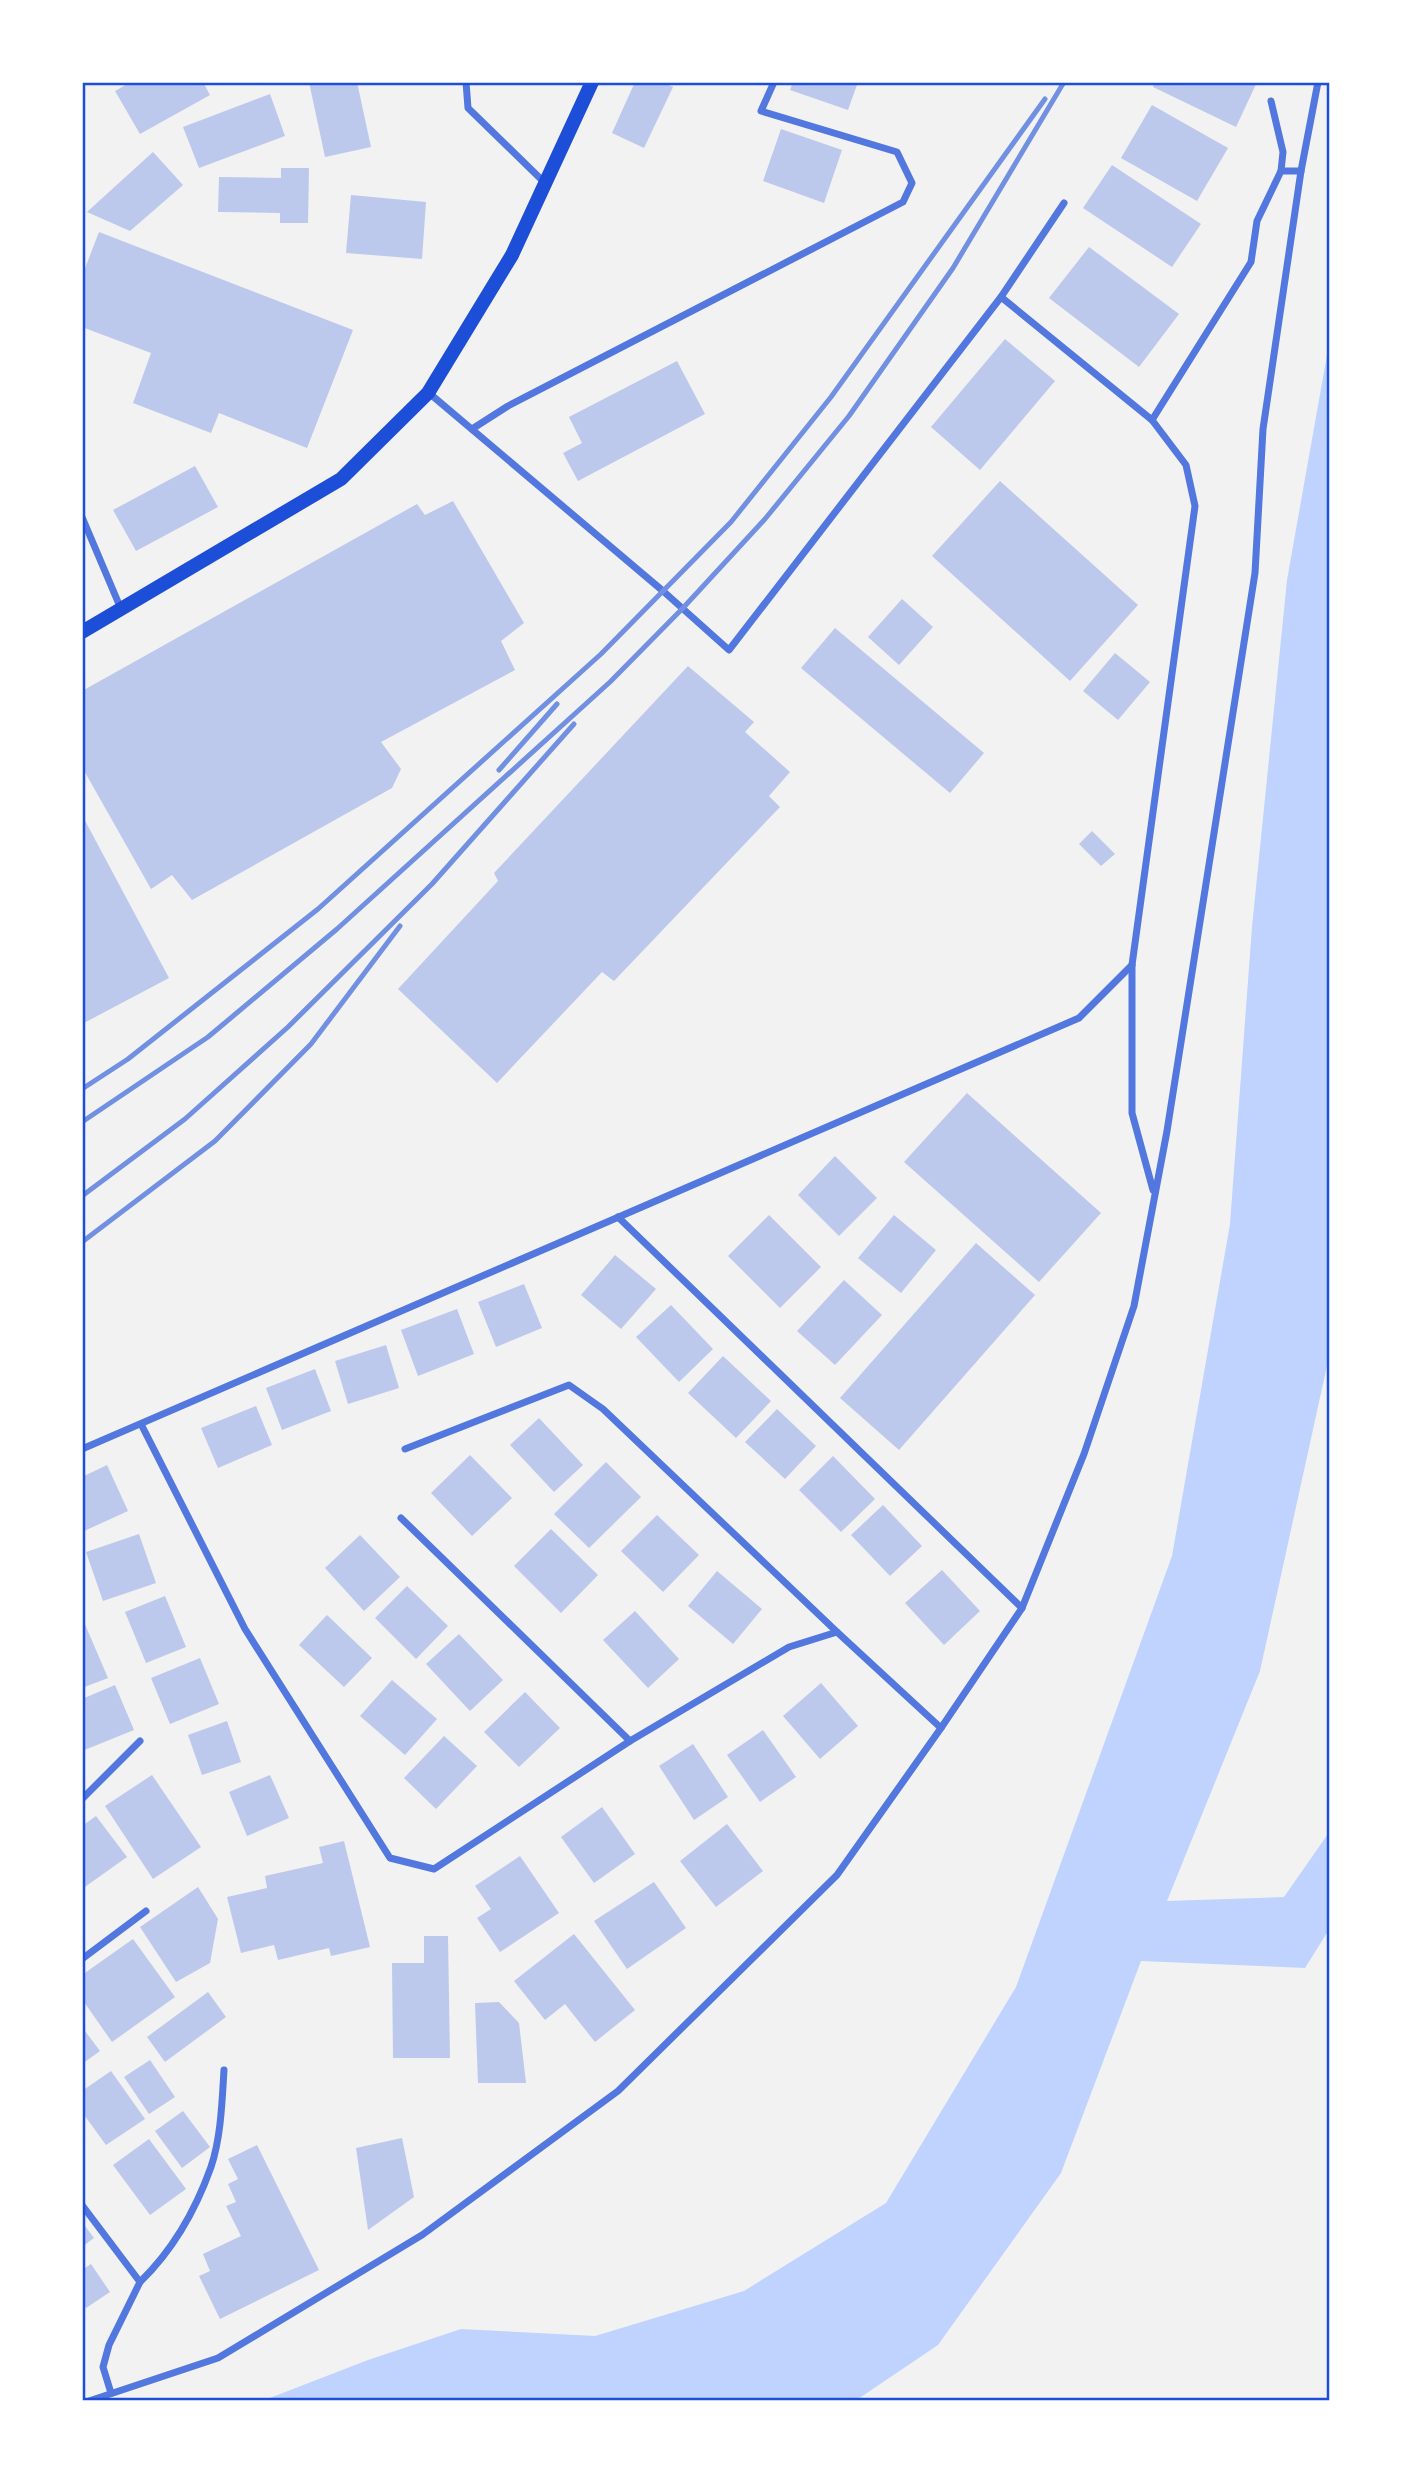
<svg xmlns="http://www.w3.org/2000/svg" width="1412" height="2483" font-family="'Roboto Condensed',sans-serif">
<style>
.water{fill:#bfd3fe}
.building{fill:#bdc9ec}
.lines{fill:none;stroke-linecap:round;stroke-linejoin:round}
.minor{stroke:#5277de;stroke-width:7}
.secondary{stroke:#1d4ed8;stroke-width:14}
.rail{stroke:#7290e2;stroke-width:5}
.neatline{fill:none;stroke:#1d4ed8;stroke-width:2.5}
</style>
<rect width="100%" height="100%" fill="#f2f2f2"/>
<!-- water -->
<polygon class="water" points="1330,338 1330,1352 1260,1671 1167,1901 1284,1897 1330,1831 1330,1928 1305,1968 1141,1961 1061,2173 938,2345 855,2401 262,2401 368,2360 461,2329 595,2336 744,2291 886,2203 1016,1987 1172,1556 1230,1224 1252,927 1287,580"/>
<!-- building -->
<g class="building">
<polygon points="131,82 203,82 210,95 140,134 115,91"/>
<polygon points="309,82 357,82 371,147 325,157"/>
<polygon points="635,82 662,82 673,87 644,148 612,133"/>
<polygon points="793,82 858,82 848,110 790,90"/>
<polygon points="1155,82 1257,82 1236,127 1153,87"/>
<polygon points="270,94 285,136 199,168 183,127"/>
<polygon points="1152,105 1228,148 1197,201 1121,158"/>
<polygon points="781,129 842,150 824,203 763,181"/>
<polygon points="153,152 183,185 130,231 87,212"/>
<polygon points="1112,165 1201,224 1172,267 1083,208"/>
<polygon points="281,168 309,168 308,223 280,223 280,213 218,212 219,177 281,178"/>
<polygon points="351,195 426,202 422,259 346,253"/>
<polygon points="99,232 353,330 307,448 219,413 211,433 133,403 151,353 82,327 82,276"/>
<polygon points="1089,247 1179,314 1139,367 1049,298"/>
<polygon points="1005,339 1055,381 980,470 931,427"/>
<polygon points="677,361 705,414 578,481 563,453 582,443 569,417"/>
<polygon points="195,466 218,507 136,551 113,510"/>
<polygon points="1000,481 1138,605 1070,681 932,556"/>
<polygon points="453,501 524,623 501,641 515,670 381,742 401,769 392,788 192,900 172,875 151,889 82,767 82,706 85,705 82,691 417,504 425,515"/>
<polygon points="902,599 933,627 899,665 868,637"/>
<polygon points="835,628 984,753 950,793 801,668"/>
<polygon points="1115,653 1150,682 1118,720 1083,691"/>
<polygon points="688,666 754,722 745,732 790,772 769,796 780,807 614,981 602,972 497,1083 398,989 498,881 494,873"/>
<polygon points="82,815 169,978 82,1024"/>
<polygon points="1092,831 1115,854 1101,866 1079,844"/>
<polygon points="967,1093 1101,1213 1039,1282 904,1162"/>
<polygon points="835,1156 877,1198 839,1236 798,1195"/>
<polygon points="769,1215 821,1267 780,1308 728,1256"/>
<polygon points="894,1215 936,1250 901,1293 858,1258"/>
<polygon points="976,1243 1035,1295 899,1450 840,1398"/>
<polygon points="615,1255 656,1289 621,1329 581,1295"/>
<polygon points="844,1280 882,1315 835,1365 797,1331"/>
<polygon points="524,1284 542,1328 496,1347 478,1302"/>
<polygon points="671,1305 713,1349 679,1382 636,1337"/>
<polygon points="457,1309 474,1354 418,1376 401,1330"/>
<polygon points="386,1345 399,1388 348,1404 335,1361"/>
<polygon points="723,1356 771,1401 736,1438 688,1393"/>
<polygon points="315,1369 331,1411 282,1430 266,1388"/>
<polygon points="256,1406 272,1445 218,1468 201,1428"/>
<polygon points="777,1409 816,1446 785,1479 745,1442"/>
<polygon points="539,1418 583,1465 554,1492 510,1445"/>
<polygon points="470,1455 512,1498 472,1536 431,1493"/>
<polygon points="833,1456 875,1499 841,1532 799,1490"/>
<polygon points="606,1462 641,1497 589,1548 554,1514"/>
<polygon points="107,1465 128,1511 82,1532 82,1477"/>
<polygon points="883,1505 922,1546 890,1576 851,1535"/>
<polygon points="657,1515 699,1555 663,1592 621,1551"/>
<polygon points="551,1529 598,1575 561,1613 514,1566"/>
<polygon points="139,1534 156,1583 103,1601 86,1552"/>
<polygon points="360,1535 400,1577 364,1611 325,1568"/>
<polygon points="942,1570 980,1611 944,1645 905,1603"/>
<polygon points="717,1571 762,1609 733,1644 688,1606"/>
<polygon points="407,1586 448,1626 416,1659 375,1618"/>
<polygon points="165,1596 186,1647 146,1663 125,1612"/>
<polygon points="635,1611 679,1659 648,1688 603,1640"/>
<polygon points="327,1615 372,1658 344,1687 299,1645"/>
<polygon points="84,1622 108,1678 82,1688 82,1623"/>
<polygon points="459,1634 503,1680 470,1711 426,1664"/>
<polygon points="200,1658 219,1704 170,1724 151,1678"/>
<polygon points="392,1680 437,1719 405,1755 360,1716"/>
<polygon points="821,1683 858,1726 820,1759 783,1716"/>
<polygon points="115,1685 134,1730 82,1751 82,1699"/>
<polygon points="525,1692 560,1728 519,1767 484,1732"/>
<polygon points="227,1721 241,1762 202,1775 188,1735"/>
<polygon points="763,1730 796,1777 760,1802 727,1755"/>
<polygon points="444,1736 477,1766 436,1809 404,1778"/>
<polygon points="693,1744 728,1797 694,1820 659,1766"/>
<polygon points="152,1775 201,1847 153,1879 105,1806"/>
<polygon points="270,1775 289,1818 247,1836 229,1792"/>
<polygon points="602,1807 635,1854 594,1883 561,1837"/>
<polygon points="96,1816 127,1857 82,1889 82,1826"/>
<polygon points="727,1824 763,1871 716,1907 680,1861"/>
<polygon points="344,1841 370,1947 331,1956 329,1948 278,1960 274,1945 241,1953 227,1897 267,1888 265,1876 323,1863 319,1847"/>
<polygon points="520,1856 559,1913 500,1952 477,1918 491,1909 475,1886"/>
<polygon points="654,1882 686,1928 627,1969 594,1921"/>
<polygon points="198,1887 218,1919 210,1963 176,1982 140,1927"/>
<polygon points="574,1934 635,2010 595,2042 565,2004 545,2020 514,1981"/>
<polygon points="424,1936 448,1936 450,2058 393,2058 392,1963 424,1963"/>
<polygon points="133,1939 175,1997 112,2042 82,1999 82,1975"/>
<polygon points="208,1992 226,2017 165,2062 147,2037"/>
<polygon points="499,2002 519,2023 526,2083 478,2083 475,2003"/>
<polygon points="82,2027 100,2051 82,2064"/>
<polygon points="150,2060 175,2097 149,2114 124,2077"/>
<polygon points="111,2071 145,2119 106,2145 82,2112 82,2091"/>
<polygon points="183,2111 210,2147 182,2168 155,2131"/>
<polygon points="402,2138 414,2197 368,2230 356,2148"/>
<polygon points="149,2139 186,2189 150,2215 113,2165"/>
<polygon points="257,2145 319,2270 220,2319 199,2276 210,2271 203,2254 241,2236 226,2206 236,2202 228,2184 238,2179 228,2159"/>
<polygon points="82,2222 94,2238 82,2247"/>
<polygon points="91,2264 110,2292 86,2308 82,2303 82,2270"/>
</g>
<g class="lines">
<!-- minor -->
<g class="minor">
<polyline points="466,82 468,108 546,184"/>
<polyline points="1271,101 1283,152 1281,171"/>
<polyline points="1001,297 1064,203"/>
<polyline points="429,393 663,591 729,650 1001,297 1152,420 1186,465 1195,506 1132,965 1132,1113 1153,1190"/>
<polyline points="1152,420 1251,262 1257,221 1281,171 1301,171"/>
<polyline points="472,429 508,406 903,202 912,183 897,152 761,111 774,82"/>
<polyline points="82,517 121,609"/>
<polyline points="618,1217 1022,1608"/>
<polyline points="141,1424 245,1629 390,1858 434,1869 630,1741"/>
<polyline points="82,1449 1079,1018 1132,965"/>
<polyline points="405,1449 569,1385 603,1409 837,1632 941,1728"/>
<polyline points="401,1518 630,1741 789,1647 837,1632"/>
<polyline points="82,1799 140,1741"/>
<polyline points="82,1959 146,1911"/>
<polyline points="82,2205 140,2282 109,2345 103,2367 111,2393"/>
<path d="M140,2282C172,2251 196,2209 211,2167C221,2137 222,2102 224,2070"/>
<polyline points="89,2401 218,2358 422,2235 618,2091 837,1875 941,1728 1022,1608 1084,1454 1134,1306 1167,1131 1255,573 1263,429 1301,171 1318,82"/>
</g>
<!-- secondary -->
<polyline class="secondary" points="82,632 341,479 428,393 512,255 592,82"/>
<!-- rail -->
<g class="rail">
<polyline points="499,770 557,704"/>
<polyline points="82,1089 128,1059 318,909 601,654 731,522 831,397 1045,99"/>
<polyline points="82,1122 208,1037 337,929 610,682 683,608 765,519 849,416 953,268 1064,82"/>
<polyline points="82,1196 185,1119 288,1027 432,884 574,724"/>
<polyline points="82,1242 215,1141 311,1044 400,926"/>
</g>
</g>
<!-- border -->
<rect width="1412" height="2483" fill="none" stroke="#ffffff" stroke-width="168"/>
<rect x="84" y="84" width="1244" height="2315" class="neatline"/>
</svg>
